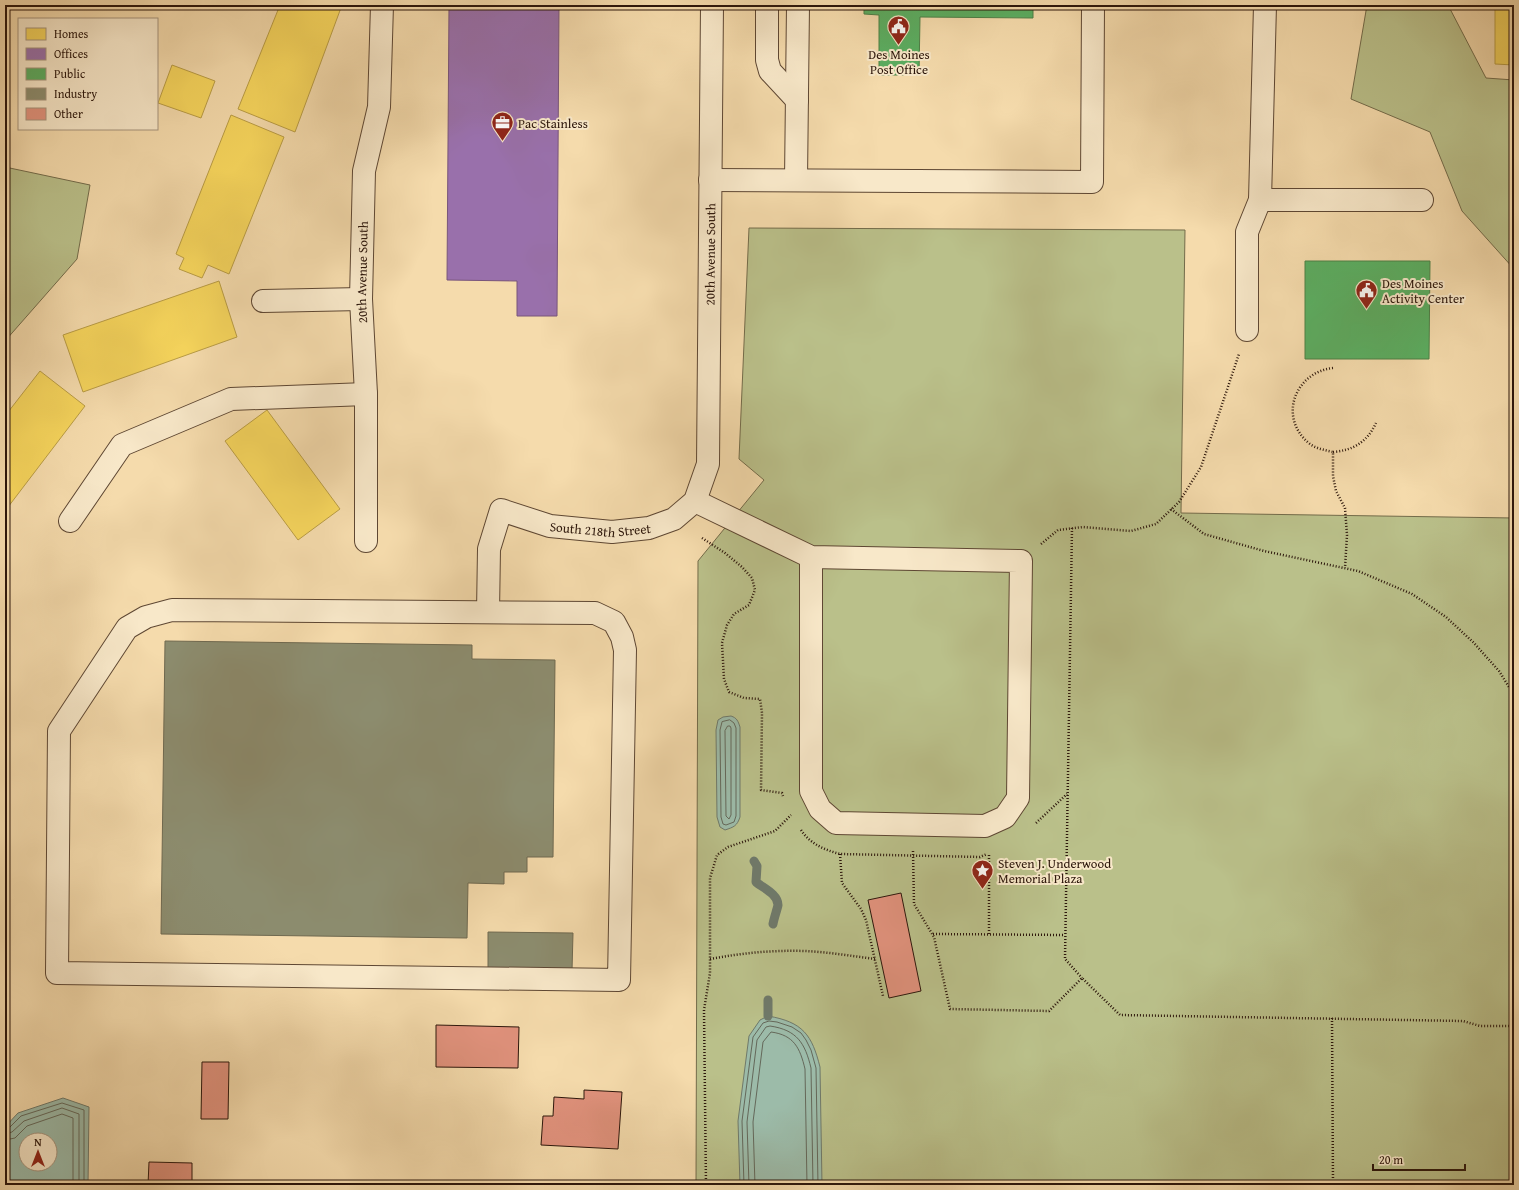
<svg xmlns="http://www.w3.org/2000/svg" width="1519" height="1190" font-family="'Gentium Book Plus',serif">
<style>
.green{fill:#bac08a;stroke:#736b4a}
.water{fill:#9cbba9;stroke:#6f796a;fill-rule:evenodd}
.homes{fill:#f6d55c;stroke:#b99c44}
.offices{fill:#9970ab;stroke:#78557b}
.public{fill:#5aae61;stroke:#4c8047}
.industry{fill:#8c8c6e;stroke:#6f6950}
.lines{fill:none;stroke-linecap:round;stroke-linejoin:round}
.shore{stroke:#64685a;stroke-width:1}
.stream{stroke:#6f796a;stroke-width:9}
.building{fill:#e1927d;stroke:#2c160b}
.minor-casing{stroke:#5e4733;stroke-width:24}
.path{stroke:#2c160b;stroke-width:2.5;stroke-dasharray:1 2;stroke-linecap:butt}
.minor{stroke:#f8e8c9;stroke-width:22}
.labels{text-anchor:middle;stroke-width:4;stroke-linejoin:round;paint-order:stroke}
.poi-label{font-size:13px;fill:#2c160b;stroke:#f8e8c9;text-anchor:start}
.street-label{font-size:13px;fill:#2c160b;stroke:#f8e8c9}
</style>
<rect width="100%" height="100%" fill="#f5dbac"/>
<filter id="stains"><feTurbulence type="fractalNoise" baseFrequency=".005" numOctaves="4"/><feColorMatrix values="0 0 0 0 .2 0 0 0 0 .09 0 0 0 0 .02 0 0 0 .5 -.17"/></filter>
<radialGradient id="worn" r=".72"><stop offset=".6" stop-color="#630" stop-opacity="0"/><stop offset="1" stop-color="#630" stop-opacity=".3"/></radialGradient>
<!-- green -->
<g class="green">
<polygon points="1367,5 1448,5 1486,78 1514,80 1514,269 1462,211 1430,132 1351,99"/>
<polygon points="5,167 90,185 77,259 5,341"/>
<polygon points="749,228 1185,230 1181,513 1514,518 1514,1185 696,1185 698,561 764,480 739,459"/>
</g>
<!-- water -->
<g class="water">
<path d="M731,716C737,718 738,721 740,727V817C737,826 734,827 725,830L720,827L717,817L716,730L718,720L723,717Z"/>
<path d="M768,1016C803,1022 812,1035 820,1067L822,1185H740L738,1121L749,1036L760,1020Z"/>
<path d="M63,1098L89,1107L88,1185H5V1127L18,1113ZM26,1140H50V1164H26Z"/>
</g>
<!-- homes -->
<g class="homes">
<polygon points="280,5 342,5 295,132 238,109"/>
<polygon points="1495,5 1514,5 1514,65 1495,64"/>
<polygon points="172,65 215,81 201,118 158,103"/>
<polygon points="231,115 284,137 229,274 208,265 202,278 179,269 184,258 176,254"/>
<polygon points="219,281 237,337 83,392 63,335"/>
<polygon points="40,371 85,406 5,511 5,416"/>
<polygon points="267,410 340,509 298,540 225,441"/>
</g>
<!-- offices -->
<polygon class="offices" points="449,5 559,5 557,316 517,316 517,281 447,280"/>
<!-- public -->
<g class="public">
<polygon points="864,5 1033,5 1033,18 920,17 919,75 879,75 879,15 864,14"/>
<polygon points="1305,261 1430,261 1429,359 1305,359"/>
</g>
<!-- industry -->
<g class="industry">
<polygon points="165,641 472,645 472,659 555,660 553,857 527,857 527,872 504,872 504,884 468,883 467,938 161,934"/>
<polygon points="488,932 573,933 572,971 488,970"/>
</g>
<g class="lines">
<!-- shore -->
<g class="shore">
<polygon points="730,720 734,723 736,728 736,816 734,822 726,825 723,824 721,817 720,730 722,722"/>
<polygon points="728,726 730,726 731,728 731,815 729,819 726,816 725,731"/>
<polyline points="5,1129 9,1128 21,1116 62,1103 84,1110 84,1185"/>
<polyline points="5,1134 12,1132 24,1121 62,1108 79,1114 79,1185"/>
<polyline points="5,1140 15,1138 27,1126 62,1114 73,1118 73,1185"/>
<polyline points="744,1185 742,1121 753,1037 763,1023 769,1021 777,1022 792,1027 801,1033 806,1040 811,1050 816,1068 818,1185"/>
<path d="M749,1185L747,1122L757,1040L766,1027L770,1026C797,1030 805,1043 811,1068L813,1185"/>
<path d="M755,1185L753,1122L763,1042L771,1032C794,1035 800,1048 805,1069L807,1185"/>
</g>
<!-- stream -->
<g class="stream">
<path d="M754,861L757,866L756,882C763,888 778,894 778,905C777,910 774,918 773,924"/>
<polyline points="768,1000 768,1016"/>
</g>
</g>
<!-- building -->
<g class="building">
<polygon points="901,893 921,991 889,998 868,900"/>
<polygon points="436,1025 519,1027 518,1068 436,1067"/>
<polygon points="202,1062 229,1062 228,1119 201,1119"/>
<polygon points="584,1090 622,1092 618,1149 541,1145 543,1116 553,1116 554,1097 584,1099"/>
<polygon points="149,1162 192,1163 192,1185 148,1185"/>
</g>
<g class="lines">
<defs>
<g id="minor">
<polyline points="767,5 767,60 770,71 797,100"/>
<polyline points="1265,5 1260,200 1422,200"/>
<polyline points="710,180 1092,182 1093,5"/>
<polyline points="796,180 798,5"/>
<polyline points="263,301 361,299"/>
<polyline points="1247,330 1247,232 1260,200"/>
<polyline points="695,501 811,557 1021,561 1018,798 1005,817 985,826 836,823 820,809 811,791 811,557"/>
<polyline points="70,521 122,445 231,399 366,394"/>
<path id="s1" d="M366,541V394L361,299L364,171L379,107L382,5"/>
<polygon points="172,610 595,613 614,622 622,637 625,650 619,980 57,973 59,731 127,628 146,617"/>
<path id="s2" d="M488,612L489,549L501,510L550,526L612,532L649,528L674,519L695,501L708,464L712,5"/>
</g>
</defs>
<!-- minor casing -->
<use href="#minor" class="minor-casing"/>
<!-- path -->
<g class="path">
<path d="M1333,368C1295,372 1277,418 1310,444C1317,449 1325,450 1333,452V476L1336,491L1345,508L1347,535L1345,568"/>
<path d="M1333,452C1354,450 1367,442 1376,423"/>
<polyline points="1171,509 1204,534 1264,551 1358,571 1412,594 1446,617 1474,643 1499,671 1514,695"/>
<polyline points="1072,528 1065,959 1082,978"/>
<polyline points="702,538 725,553 742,567 752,578 755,590 749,605 734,614 727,625 722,643 724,679 729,692 744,698 760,699 762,713 761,790 782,793 783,796"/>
<polyline points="1041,544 1058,530 1083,527 1131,531 1156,524 1179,502 1201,467 1239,354"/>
<polyline points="1036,823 1067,794"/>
<path d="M801,830C810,844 825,850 840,854L980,857L987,854"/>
<polyline points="913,851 914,904 934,937 950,1009 1049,1011 1082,978 1120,1015 1463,1021 1480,1026 1514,1026"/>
<polyline points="840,854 842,883 861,909 866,920 883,996"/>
<polyline points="933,934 1065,935"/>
<polyline points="989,934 989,853"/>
<path d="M710,959C742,953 772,950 805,951C828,952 852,956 875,959"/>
<polyline points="1332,1018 1333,1185"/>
<polyline points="706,1185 704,1010 710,973 710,878 717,855 728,847 775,831 791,815"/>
</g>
<!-- minor -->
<use href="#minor" class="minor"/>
</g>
<!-- icons -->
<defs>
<symbol id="civic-pin" viewBox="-11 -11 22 30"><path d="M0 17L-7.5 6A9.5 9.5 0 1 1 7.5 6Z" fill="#8f2418" stroke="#f8e8c9"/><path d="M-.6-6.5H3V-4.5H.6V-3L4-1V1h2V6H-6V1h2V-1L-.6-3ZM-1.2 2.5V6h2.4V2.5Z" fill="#fff"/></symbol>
<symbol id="office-pin" viewBox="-11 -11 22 30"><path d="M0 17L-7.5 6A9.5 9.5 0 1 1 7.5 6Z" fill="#8f2418" stroke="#f8e8c9"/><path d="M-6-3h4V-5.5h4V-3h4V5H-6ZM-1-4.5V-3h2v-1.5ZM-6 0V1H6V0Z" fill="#fff"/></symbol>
<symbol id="sight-pin" viewBox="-11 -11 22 30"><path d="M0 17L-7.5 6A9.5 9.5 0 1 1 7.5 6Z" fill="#8f2418" stroke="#f8e8c9"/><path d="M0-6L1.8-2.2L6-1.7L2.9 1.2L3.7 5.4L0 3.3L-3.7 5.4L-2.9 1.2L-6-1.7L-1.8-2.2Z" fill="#fff"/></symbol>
</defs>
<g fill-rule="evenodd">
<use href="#civic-pin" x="886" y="14" width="25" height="34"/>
<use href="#office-pin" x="490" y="110" width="25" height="34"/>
<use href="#civic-pin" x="1354" y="278" width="25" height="34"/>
<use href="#sight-pin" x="970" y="858" width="25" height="34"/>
</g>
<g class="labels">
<!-- poi labels -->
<g class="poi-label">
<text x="899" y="59" text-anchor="middle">Des Moines<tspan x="899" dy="15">Post Office</tspan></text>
<text x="518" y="128">Pac Stainless</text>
<text x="1382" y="288">Des Moines<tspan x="1382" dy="15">Activity Center</tspan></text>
<text x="998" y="868">Steven J. Underwood<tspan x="998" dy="15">Memorial Plaza</tspan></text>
</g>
<!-- street labels -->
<g class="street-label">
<text dy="5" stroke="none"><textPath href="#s2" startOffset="558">20th Avenue South</textPath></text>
<text dy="5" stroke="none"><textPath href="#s1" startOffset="269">20th Avenue South</textPath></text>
<text dy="5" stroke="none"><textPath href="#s2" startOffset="206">South 218th Street</textPath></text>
</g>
</g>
<!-- margin -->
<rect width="1519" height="1190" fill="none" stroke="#f5dbac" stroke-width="20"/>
<rect x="6" y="6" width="1507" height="1178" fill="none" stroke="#2c160b" stroke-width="2"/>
<rect x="10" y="10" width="1499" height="1170" fill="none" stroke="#2c160b"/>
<!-- legend -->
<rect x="18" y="18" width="140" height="112" fill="#f8e8c9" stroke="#a6947d"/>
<rect x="26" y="28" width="20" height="12" fill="#f6d55c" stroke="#a6947d"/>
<text x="54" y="38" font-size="12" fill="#2c160b">Homes</text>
<rect x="26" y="48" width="20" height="12" fill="#9970ab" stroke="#a6947d"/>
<text x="54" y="58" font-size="12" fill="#2c160b">Offices</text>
<rect x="26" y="68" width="20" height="12" fill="#5aae61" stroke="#a6947d"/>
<text x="54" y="78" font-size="12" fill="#2c160b">Public</text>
<rect x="26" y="88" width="20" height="12" fill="#8c8c6e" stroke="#a6947d"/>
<text x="54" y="98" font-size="12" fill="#2c160b">Industry</text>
<rect x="26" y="108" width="20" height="12" fill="#e1927d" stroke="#a6947d"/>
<text x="54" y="118" font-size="12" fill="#2c160b">Other</text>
<!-- north arrow -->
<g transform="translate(38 1152)"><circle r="19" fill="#f8e8c9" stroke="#a6947d"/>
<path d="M0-3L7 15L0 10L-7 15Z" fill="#8f2418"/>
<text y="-6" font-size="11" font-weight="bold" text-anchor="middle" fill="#2c160b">N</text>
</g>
<!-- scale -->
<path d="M1373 1164v6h92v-6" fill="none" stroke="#2c160b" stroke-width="2"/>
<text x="1379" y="1164" font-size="12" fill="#2c160b" stroke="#f8e8c9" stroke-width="3" paint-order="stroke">20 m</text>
<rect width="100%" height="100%" filter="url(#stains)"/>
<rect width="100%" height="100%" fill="url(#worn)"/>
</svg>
